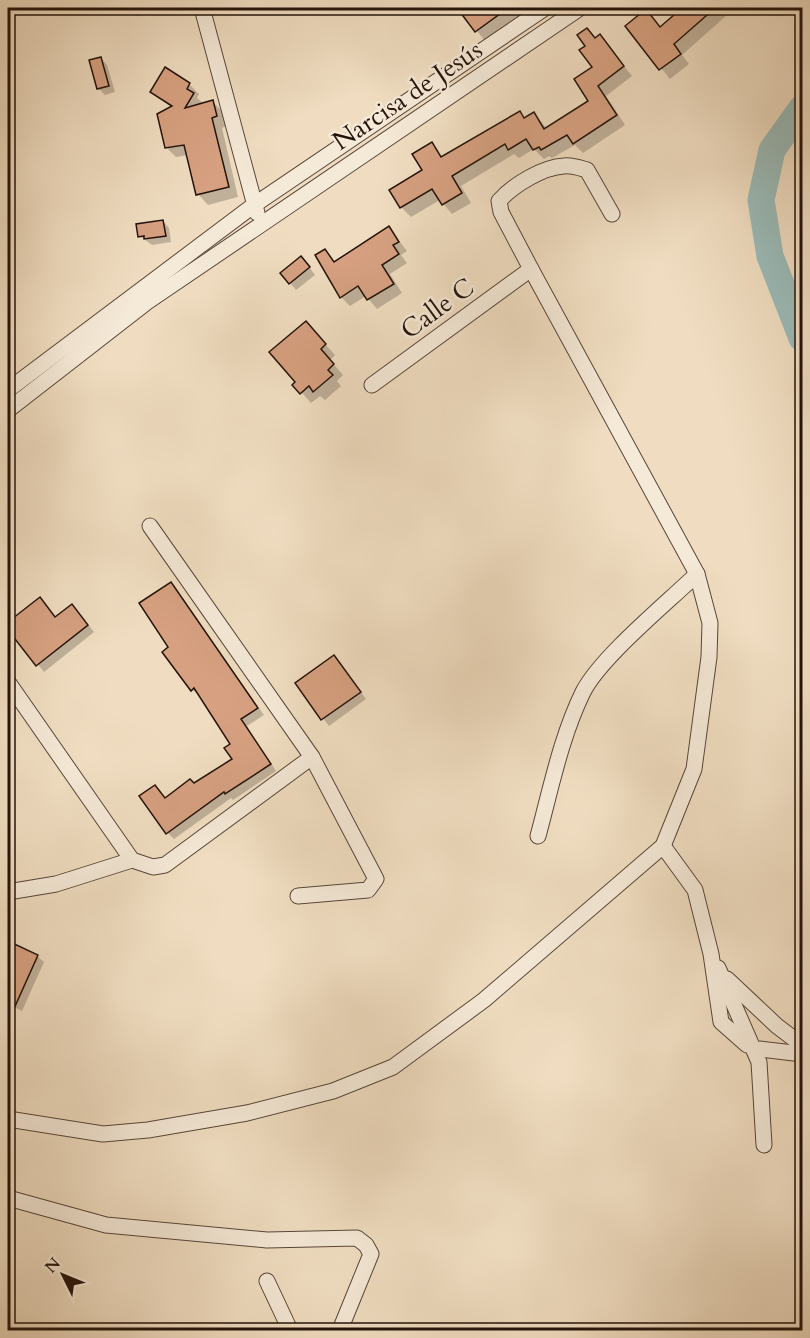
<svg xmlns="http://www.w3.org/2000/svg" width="810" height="1338" font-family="Cardo,serif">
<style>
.shadow{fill:#0003}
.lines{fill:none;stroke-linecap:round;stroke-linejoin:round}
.river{stroke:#9bbbb8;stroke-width:27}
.building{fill:#d7a181;stroke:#24130a;stroke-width:1.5}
.minor-casing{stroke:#574638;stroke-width:17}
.minor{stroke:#f5e9d7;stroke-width:15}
.labels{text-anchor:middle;stroke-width:5;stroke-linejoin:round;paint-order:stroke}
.street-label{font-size:26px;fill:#24130a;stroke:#f5e9d7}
</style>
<rect width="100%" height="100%" fill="#f0ddc1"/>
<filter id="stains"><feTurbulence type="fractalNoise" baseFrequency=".00333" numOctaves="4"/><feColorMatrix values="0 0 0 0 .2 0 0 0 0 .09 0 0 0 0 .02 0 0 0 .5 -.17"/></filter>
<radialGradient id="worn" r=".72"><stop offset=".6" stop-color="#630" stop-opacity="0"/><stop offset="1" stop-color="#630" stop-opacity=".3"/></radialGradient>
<!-- shadow -->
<g class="shadow">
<polygon points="128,8 184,8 135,16"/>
<polygon points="459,8 538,8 523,14 485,41"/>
<polygon points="684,8 735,8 682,55 689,64 670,79 627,26 646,11 661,28"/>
<polygon points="600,36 632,76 606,96 625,125 583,153 575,145 552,158 549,156 544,159 534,149 519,158 514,154 461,186 471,203 452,214 440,200 411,217 401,207 391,190 424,170 431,144 443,158 519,113 525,119 534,113 547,129 590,101 596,39"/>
<polygon points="101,58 107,65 115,92 105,95 98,88"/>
<polygon points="189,84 199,94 197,98 204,104 213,102 223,112 226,126 222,128 238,197 208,205 198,194 188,155 176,157 166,147 172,108 152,92"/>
<polygon points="163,221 169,228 171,242 152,245 140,236"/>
<polygon points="389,228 407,251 401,255 407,263 390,274 402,293 377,309 366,296 350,306 341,297 325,251 336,263"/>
<polygon points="307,264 315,275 296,290 282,273"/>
<polygon points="306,323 335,355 330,360 343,375 337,381 341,386 325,400 320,396 311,403 295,385"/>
<polygon points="177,591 264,715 247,726 276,771 233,800 231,798 174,839 168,833 155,786 166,799 194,785 234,759 232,745 200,695 192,690 170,648"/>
<polygon points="39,599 56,619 78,612 94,632 44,672 8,627 8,624"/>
<polygon points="334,657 366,699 329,726 297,684"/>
<polygon points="8,943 37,956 44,962 22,1011 8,1004"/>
</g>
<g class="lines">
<!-- river -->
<polyline class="river" points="802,108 772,150 761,200 770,256 802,338"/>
</g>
<!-- building -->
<g class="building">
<polygon points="457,8 508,8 475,32"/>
<polygon points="682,8 715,8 674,44 681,54 659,70 625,26 646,9 660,27"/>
<polygon points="587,28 595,38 600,34 624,66 598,86 617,115 573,144 567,135 541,150 539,147 533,150 526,139 508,150 505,144 452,176 462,193 442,205 432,189 400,208 389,190 422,170 412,154 432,142 441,157 520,111 524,118 534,112 544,129 588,101 574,79 592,67 579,50 585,46 577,35"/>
<polygon points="101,57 109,86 97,89 89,60"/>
<polygon points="165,67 190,83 187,89 194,93 185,108 213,100 217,116 212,118 229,187 196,195 184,145 165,148 157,114 172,106 150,92"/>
<polygon points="163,220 166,236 144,239 144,236 138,237 136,224"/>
<polygon points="389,226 399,242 393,245 399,254 382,265 394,284 367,300 358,286 340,298 315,255 325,249 334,262"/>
<polygon points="301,256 310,267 289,284 280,273"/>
<polygon points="306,321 326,344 321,349 334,364 328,370 333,375 313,392 309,386 300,394 292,385 295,382 269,352"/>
<polygon points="171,582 258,708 241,719 271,764 225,794 224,792 166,834 139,796 155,785 165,798 190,779 194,783 232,759 224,748 230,744 194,688 191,691 162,652 168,647 139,603"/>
<polygon points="40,597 55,617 72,604 88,625 36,666 8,630 8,622"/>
<polygon points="334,655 361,692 321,720 295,683"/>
<polygon points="8,941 38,955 8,1022"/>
</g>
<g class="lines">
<defs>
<g id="minor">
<polyline points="202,8 257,213"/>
<polyline points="372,385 531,269"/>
<polyline points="8,390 254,205 545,8"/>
<polyline points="8,410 147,302 580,8"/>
<polyline points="8,682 132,860 153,867 165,865 312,757 150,526"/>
<path d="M538,836C551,788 561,737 583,692C601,657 667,603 697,574"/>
<polyline points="663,846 695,890 711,954 721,1022 747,1045"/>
<polyline points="8,892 56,884 132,860"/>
<polyline points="298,896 368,890 376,879 312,757"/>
<polyline points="718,968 759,1062 764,1145"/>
<polyline points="727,979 777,1026 802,1045"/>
<polyline points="760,1049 802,1054"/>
<path d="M8,1119L103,1134L148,1130L247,1113L333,1091L393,1067L484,1000L663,846L694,769L709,657L710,623L697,574L531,269L501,212L499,201C513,185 543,167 564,166C572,165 580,168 587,170L612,214"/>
<polyline points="8,1198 106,1225 267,1240 357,1238 366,1245 371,1254 340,1330"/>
<polyline points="267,1281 290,1330"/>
</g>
</defs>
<!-- minor casing -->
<use href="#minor" class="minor-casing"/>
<!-- minor -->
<use href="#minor" class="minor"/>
</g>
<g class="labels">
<!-- street labels -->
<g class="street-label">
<text transform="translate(407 95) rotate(-34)" y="9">Narcisa de Jesús</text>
<text transform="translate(437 308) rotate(-36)" y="9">Calle C</text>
</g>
</g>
<!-- margin -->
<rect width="810" height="1338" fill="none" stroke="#f0ddc1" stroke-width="30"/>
<rect x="9" y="9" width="792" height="1320" fill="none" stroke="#24130a" stroke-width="3"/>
<rect x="15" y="15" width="780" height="1308" fill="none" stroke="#24130a" stroke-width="1.5"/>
<!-- north arrow -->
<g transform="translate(63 1275) rotate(313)" stroke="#f5e9d7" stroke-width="4.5" paint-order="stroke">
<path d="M0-4.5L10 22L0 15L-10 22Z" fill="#24130a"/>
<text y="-9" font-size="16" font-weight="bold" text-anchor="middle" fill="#24130a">N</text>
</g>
<rect width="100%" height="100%" filter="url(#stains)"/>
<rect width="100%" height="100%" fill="url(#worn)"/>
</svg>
